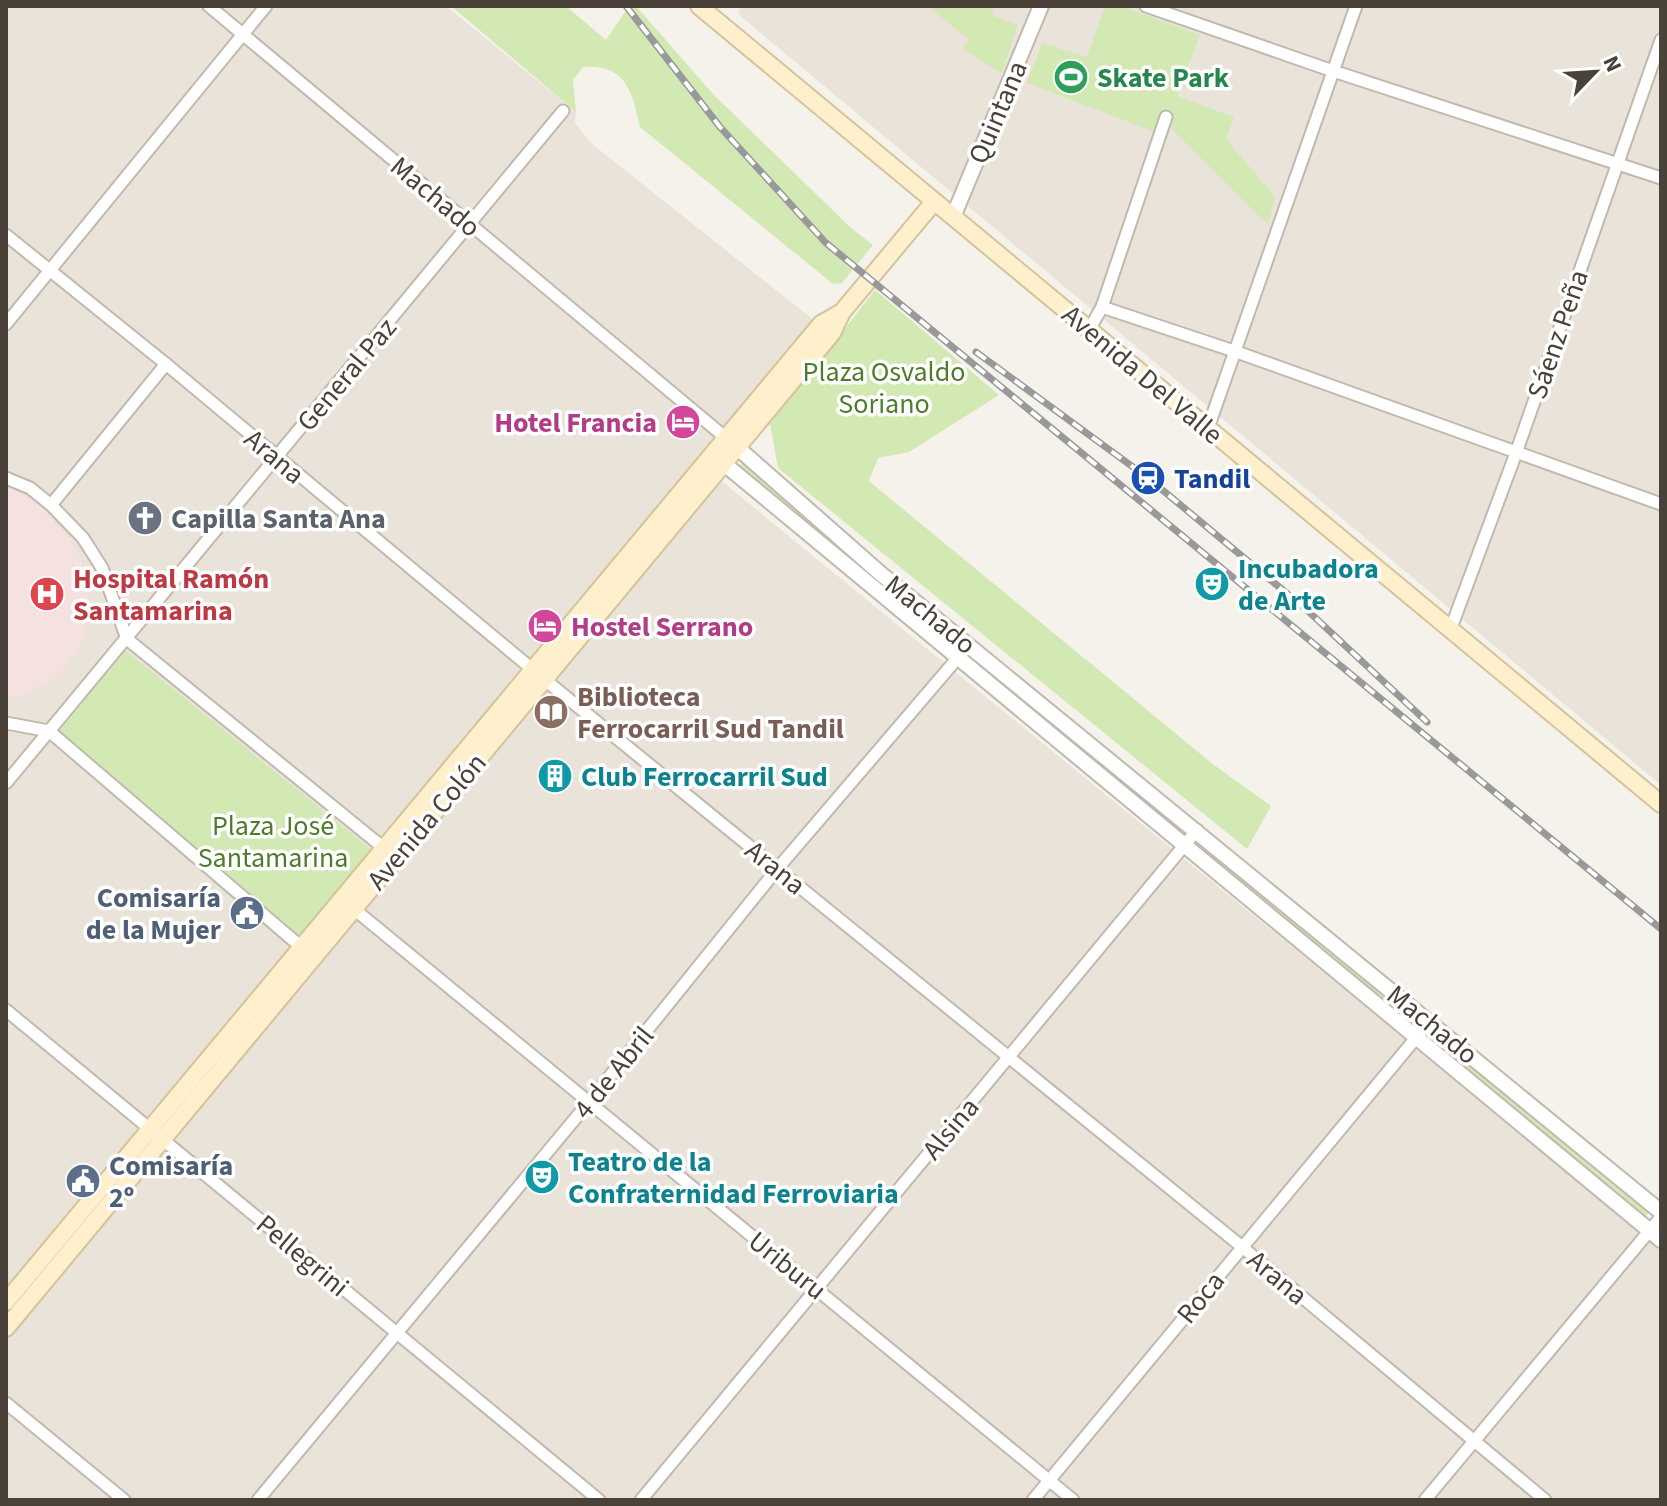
<svg xmlns="http://www.w3.org/2000/svg" width="1667" height="1506" font-family="'Source Sans 3',sans-serif">
<style>
.residential{fill:#e9e3d9}
.medical{fill:#f5e1df}
.green{fill:#d3e9b4}
.lines{fill:none;stroke-linecap:round;stroke-linejoin:round}
.minor-casing{stroke:#c1b9ad;stroke-width:15}
.tertiary-casing{stroke:#c1b9ad;stroke-width:18}
.secondary-casing{stroke:#d4c39b;stroke-width:20}
.minor{stroke:#fff;stroke-width:11}
.tertiary{stroke:#fff;stroke-width:14}
.secondary{stroke:#fef0cc;stroke-width:16}
.rail-casing{stroke:#999;stroke-width:7}
.rail{stroke:#fff;stroke-width:4;stroke-dasharray:12;stroke-linecap:butt}
.labels{text-anchor:middle;stroke-width:7;stroke-linejoin:round;paint-order:stroke}
.leisure-label{font-size:28px;font-weight:bold;fill:#27864d;stroke:#fff;text-anchor:start}
.street-label{font-size:28px;fill:#4a4238;stroke:#fff}
.park-label{font-size:28px;fill:#4d7c2b;stroke:#fff}
.hotel-label{font-size:28px;font-weight:bold;fill:#b23c85;stroke:#fff;text-anchor:end}
.transit-label{font-size:28px;font-weight:bold;fill:#164399;stroke:#fff;text-anchor:start}
.worship-label{font-size:28px;font-weight:bold;fill:#5b616d;stroke:#fff;text-anchor:start}
.culture-label{font-size:28px;font-weight:bold;fill:#0d838f;stroke:#fff;text-anchor:start}
.health-label{font-size:28px;font-weight:bold;fill:#be3a42;stroke:#fff;text-anchor:start}
.education-label{font-size:28px;font-weight:bold;fill:#785e54;stroke:#fff;text-anchor:start}
.service-label{font-size:28px;font-weight:bold;fill:#4e5e75;stroke:#fff;text-anchor:end}
</style>
<rect width="100%" height="100%" fill="#f5f2eb"/>
<!-- residential -->
<g class="residential">
<polygon points="6,6 446,6 576,112 575,123 591,143 821,326 703,466 1661,1248 1661,1500 6,1500"/>
<polygon points="741,6 1661,6 1661,785 738,14"/>
</g>
<!-- medical -->
<polygon class="medical" points="6,486 15,489 47,512 76,549 88,579 90,609 82,643 57,676 21,696 6,697"/>
<!-- green -->
<g class="green">
<path d="M451,6H566L606,40L629,6H636L713,94L851,228L873,245L842,283L833,284L640,127C632,91 626,64 583,67L573,80L576,112Z"/>
<polygon points="927,6 995,6 992,15 1018,25 1002,73 962,49 970,40"/>
<polygon points="1105,6 1121,6 1200,35 1177,96 1234,117 1226,139 1275,197 1268,225 1169,126 1165,136 1027,83 1042,43 1087,57"/>
<polygon points="875,290 999,395 909,452 878,458 869,481 1214,765 1271,806 1247,849 778,468 770,424"/>
<polygon points="742,462 954,642 950,646 739,466"/>
<polygon points="125,650 374,852 303,940 59,732"/>
<polygon points="971,653 1186,828 1182,833 968,657"/>
<polygon points="1201,843 1416,1019 1413,1023 1198,847"/>
<polygon points="1435,1036 1649,1212 1646,1216 1431,1040"/>
</g>
<g class="lines">
<defs>
<g id="minor">
<polyline points="209,6 726,438"/>
<polyline points="1146,6 1333,71 1661,178"/>
<polyline points="6,235 166,364 544,679 1241,1246 1545,1500"/>
<polyline points="1102,307 1234,351 1661,504"/>
<polyline points="6,324 266,6"/>
<polyline points="1089,330 1102,307 1166,117"/>
<polyline points="1208,428 1356,6"/>
<polyline points="6,478 30,488 51,505 83,538 102,568 127,639 385,849"/>
<polyline points="51,505 166,364"/>
<polyline points="1451,628 1516,453 1661,40"/>
<polyline points="6,723 49,731 307,952"/>
<polyline points="6,783 563,111"/>
<polyline points="354,909 1073,1500"/>
<polyline points="6,1010 599,1500"/>
<polyline points="6,1403 124,1500"/>
<polyline points="258,1500 589,1102 778,868 961,654"/>
<polyline points="641,1500 1197,830"/>
<polyline points="1033,1500 1430,1021"/>
<polyline points="1425,1500 1661,1217"/>
</g>
<g id="tertiary">
<polyline points="953,217 1041,6"/>
<polyline points="731,442 881,574 1661,1212"/>
<polyline points="716,457 1661,1240"/>
</g>
<g id="secondary">
<polyline points="699,6 1661,804"/>
<polyline points="6,1302 821,324 842,312"/>
<polyline points="6,1328 832,333 842,312 933,203"/>
</g>
</defs>
<!-- minor casing -->
<use href="#minor" class="minor-casing"/>
<!-- tertiary casing -->
<use href="#tertiary" class="tertiary-casing"/>
<!-- secondary casing -->
<use href="#secondary" class="secondary-casing"/>
<!-- minor -->
<use href="#minor" class="minor"/>
<!-- tertiary -->
<use href="#tertiary" class="tertiary"/>
<!-- secondary -->
<use href="#secondary" class="secondary"/>
<defs>
<g id="rail">
<polyline points="626,6 720,127 826,243 1661,929"/>
<polyline points="976,352 1148,478 1308,611 1427,722"/>
</g>
</defs>
<!-- rail casing -->
<use href="#rail" class="rail-casing"/>
<!-- rail -->
<use href="#rail" class="rail"/>
</g>
<!-- icons -->
<defs>
<symbol id="stadium-disc" viewBox="-11 -11 22 22"><circle r="9.5" fill="#2e9e5b" stroke="#fff"/><path d="M0-5a6.5 5 0 1 0 0 10a6.5 5 0 1 0 0-10ZM-3.5-1.8h7v3.6h-7Z" fill="#fff"/></symbol>
<symbol id="hotel-disc" viewBox="-11 -11 22 22"><circle r="9.5" fill="#d1479c" stroke="#fff"/><path d="M-6-4.5h1.5V1H6V5H4.5V3h-9V5H-6ZM-4 0a1.8 1.8 0 1 1 3.6 0ZM.5 0V-2.5h3Q6-2.5 6 0Z" fill="#fff"/></symbol>
<symbol id="station-disc" viewBox="-11 -11 22 22"><circle r="9.5" fill="#1a4fb4" stroke="#fff"/><path d="M-3-6H3Q5-6 5-4V2Q5 4 3 4L4.5 6H3L1.5 4h-3L-3 6H-4.5L-3 4Q-5 4-5 2V-4Q-5-6-3-6ZM-3.5-4v3h7v-3ZM-3.5 1v1.5H-2V1ZM2 1v1.5H3.5V1Z" fill="#fff"/></symbol>
<symbol id="church-disc" viewBox="-11 -11 22 22"><circle r="9.5" fill="#6b7280" stroke="#fff"/><path d="M-1.2-6h2.4v3.5h3.3v2.4h-3.3V6h-2.4V-.1h-3.3v-2.4h3.3Z" fill="#fff"/></symbol>
<symbol id="theatre-disc" viewBox="-11 -11 22 22"><circle r="9.5" fill="#0f9aa8" stroke="#fff"/><path d="M-5-5.5Q0-4 5-5.5V0Q5 5 0 6Q-5 5-5 0ZM-3.3-2.5H-1v1.5H-3.3ZM1-2.5H3.3v1.5H1ZM-2.8 1Q0 5.5 2.8 1Z" fill="#fff"/></symbol>
<symbol id="hospital-disc" viewBox="-11 -11 22 22"><circle r="9.5" fill="#e0444e" stroke="#fff"/><path d="M-5-5h3v3.5h4V-5h3V5h-3V1.5h-4V5h-3Z" fill="#fff"/></symbol>
<symbol id="library-disc" viewBox="-11 -11 22 22"><circle r="9.5" fill="#8d6e63" stroke="#fff"/><path d="M-6-4Q-3-5.5-.7-3.5V5Q-3 3-6 4ZM6-4Q3-5.5 .7-3.5V5Q3 3 6 4Z" fill="#fff"/></symbol>
<symbol id="building-disc" viewBox="-11 -11 22 22"><circle r="9.5" fill="#0f9aa8" stroke="#fff"/><path d="M-4-6H4V6H1V3H-1V6H-4ZM-2.5-4.3h1.7v1.8h-1.7ZM.8-4.3h1.7v1.8H.8ZM-2.5-1h1.7V.8h-1.7ZM.8-1h1.7V.8H.8Z" fill="#fff"/></symbol>
<symbol id="civic-disc" viewBox="-11 -11 22 22"><circle r="9.5" fill="#5c6f8a" stroke="#fff"/><path d="M-.6-6.5H3V-4.5H.6V-3L4-1V1h2V6H-6V1h2V-1L-.6-3ZM-1.2 2.5V6h2.4V2.5Z" fill="#fff"/></symbol>
</defs>
<g fill-rule="evenodd">
<use href="#stadium-disc" x="1051" y="57" width="40" height="40"/>
<use href="#hotel-disc" x="663" y="402" width="40" height="40"/>
<use href="#station-disc" x="1128" y="458" width="40" height="40"/>
<use href="#church-disc" x="125" y="498" width="40" height="40"/>
<use href="#theatre-disc" x="1192" y="564" width="40" height="40"/>
<use href="#hospital-disc" x="27" y="574" width="40" height="40"/>
<use href="#hotel-disc" x="525" y="606" width="40" height="40"/>
<use href="#library-disc" x="531" y="692" width="40" height="40"/>
<use href="#building-disc" x="535" y="756" width="40" height="40"/>
<use href="#civic-disc" x="227" y="893" width="40" height="40"/>
<use href="#theatre-disc" x="522" y="1157" width="40" height="40"/>
<use href="#civic-disc" x="63" y="1161" width="40" height="40"/>
</g>
<g class="labels">
<!-- leisure labels -->
<g class="leisure-label">
<text x="1097" y="87">Skate Park</text>
</g>
<!-- street labels -->
<g class="street-label">
<text transform="translate(997 112) rotate(-67)" y="10">Quintana</text>
<text transform="translate(436 196) rotate(40)" y="10">Machado</text>
<text transform="translate(1557 334) rotate(-71)" y="10">Sáenz Peña</text>
<text transform="translate(346 374) rotate(-50)" y="10">General Paz</text>
<text transform="translate(1143 374) rotate(40)" y="10">Avenida Del Valle</text>
<text transform="translate(275 456) rotate(40)" y="10">Arana</text>
<text transform="translate(931 614) rotate(39)" y="10">Machado</text>
<text transform="translate(426 821) rotate(-50)" y="10">Avenida Colón</text>
<text transform="translate(776 867) rotate(39)" y="10">Arana</text>
<text transform="translate(1433 1024) rotate(39)" y="10">Machado</text>
<text transform="translate(613 1072) rotate(-51)" y="10">4 de Abril</text>
<text transform="translate(950 1128) rotate(-50)" y="10">Alsina</text>
<text transform="translate(303 1255) rotate(40)" y="10">Pellegrini</text>
<text transform="translate(788 1265) rotate(39)" y="10">Uriburu</text>
<text transform="translate(1278 1277) rotate(40)" y="10">Arana</text>
<text transform="translate(1200 1297) rotate(-51)" y="10">Roca</text>
</g>
<!-- park labels -->
<g class="park-label">
<text x="884" y="381">Plaza Osvaldo<tspan x="884" dy="32">Soriano</tspan></text>
<text x="273" y="835">Plaza José<tspan x="273" dy="32">Santamarina</tspan></text>
</g>
<!-- hotel labels -->
<g class="hotel-label">
<text x="657" y="432">Hotel Francia</text>
<text x="571" y="636" text-anchor="start">Hostel Serrano</text>
</g>
<!-- transit labels -->
<g class="transit-label">
<text x="1174" y="488">Tandil</text>
</g>
<!-- worship labels -->
<g class="worship-label">
<text x="171" y="528">Capilla Santa Ana</text>
</g>
<!-- culture labels -->
<g class="culture-label">
<text x="1238" y="578">Incubadora<tspan x="1238" dy="32">de Arte</tspan></text>
<text x="581" y="786">Club Ferrocarril Sud</text>
<text x="568" y="1171">Teatro de la<tspan x="568" dy="32">Confraternidad Ferroviaria</tspan></text>
</g>
<!-- health labels -->
<g class="health-label">
<text x="73" y="588">Hospital Ramón<tspan x="73" dy="32">Santamarina</tspan></text>
</g>
<!-- education labels -->
<g class="education-label">
<text x="577" y="706">Biblioteca<tspan x="577" dy="32">Ferrocarril Sud Tandil</tspan></text>
</g>
<!-- service labels -->
<g class="service-label">
<text x="221" y="907">Comisaría<tspan x="221" dy="32">de la Mujer</tspan></text>
<text x="109" y="1175" text-anchor="start">Comisaría<tspan x="109" dy="32">2º</tspan></text>
</g>
</g>
<!-- border -->
<rect width="1667" height="1506" fill="none" stroke="#4a4238" stroke-width="16"/>
<!-- north arrow -->
<g transform="translate(1595 72) rotate(65)" stroke="#ffffff" stroke-width="6" paint-order="stroke">
<path d="M0-6L14 30L0 20L-14 30Z" fill="#4a4238"/>
<text y="-12" font-size="22" font-weight="bold" text-anchor="middle" fill="#4a4238">N</text>
</g>
</svg>
